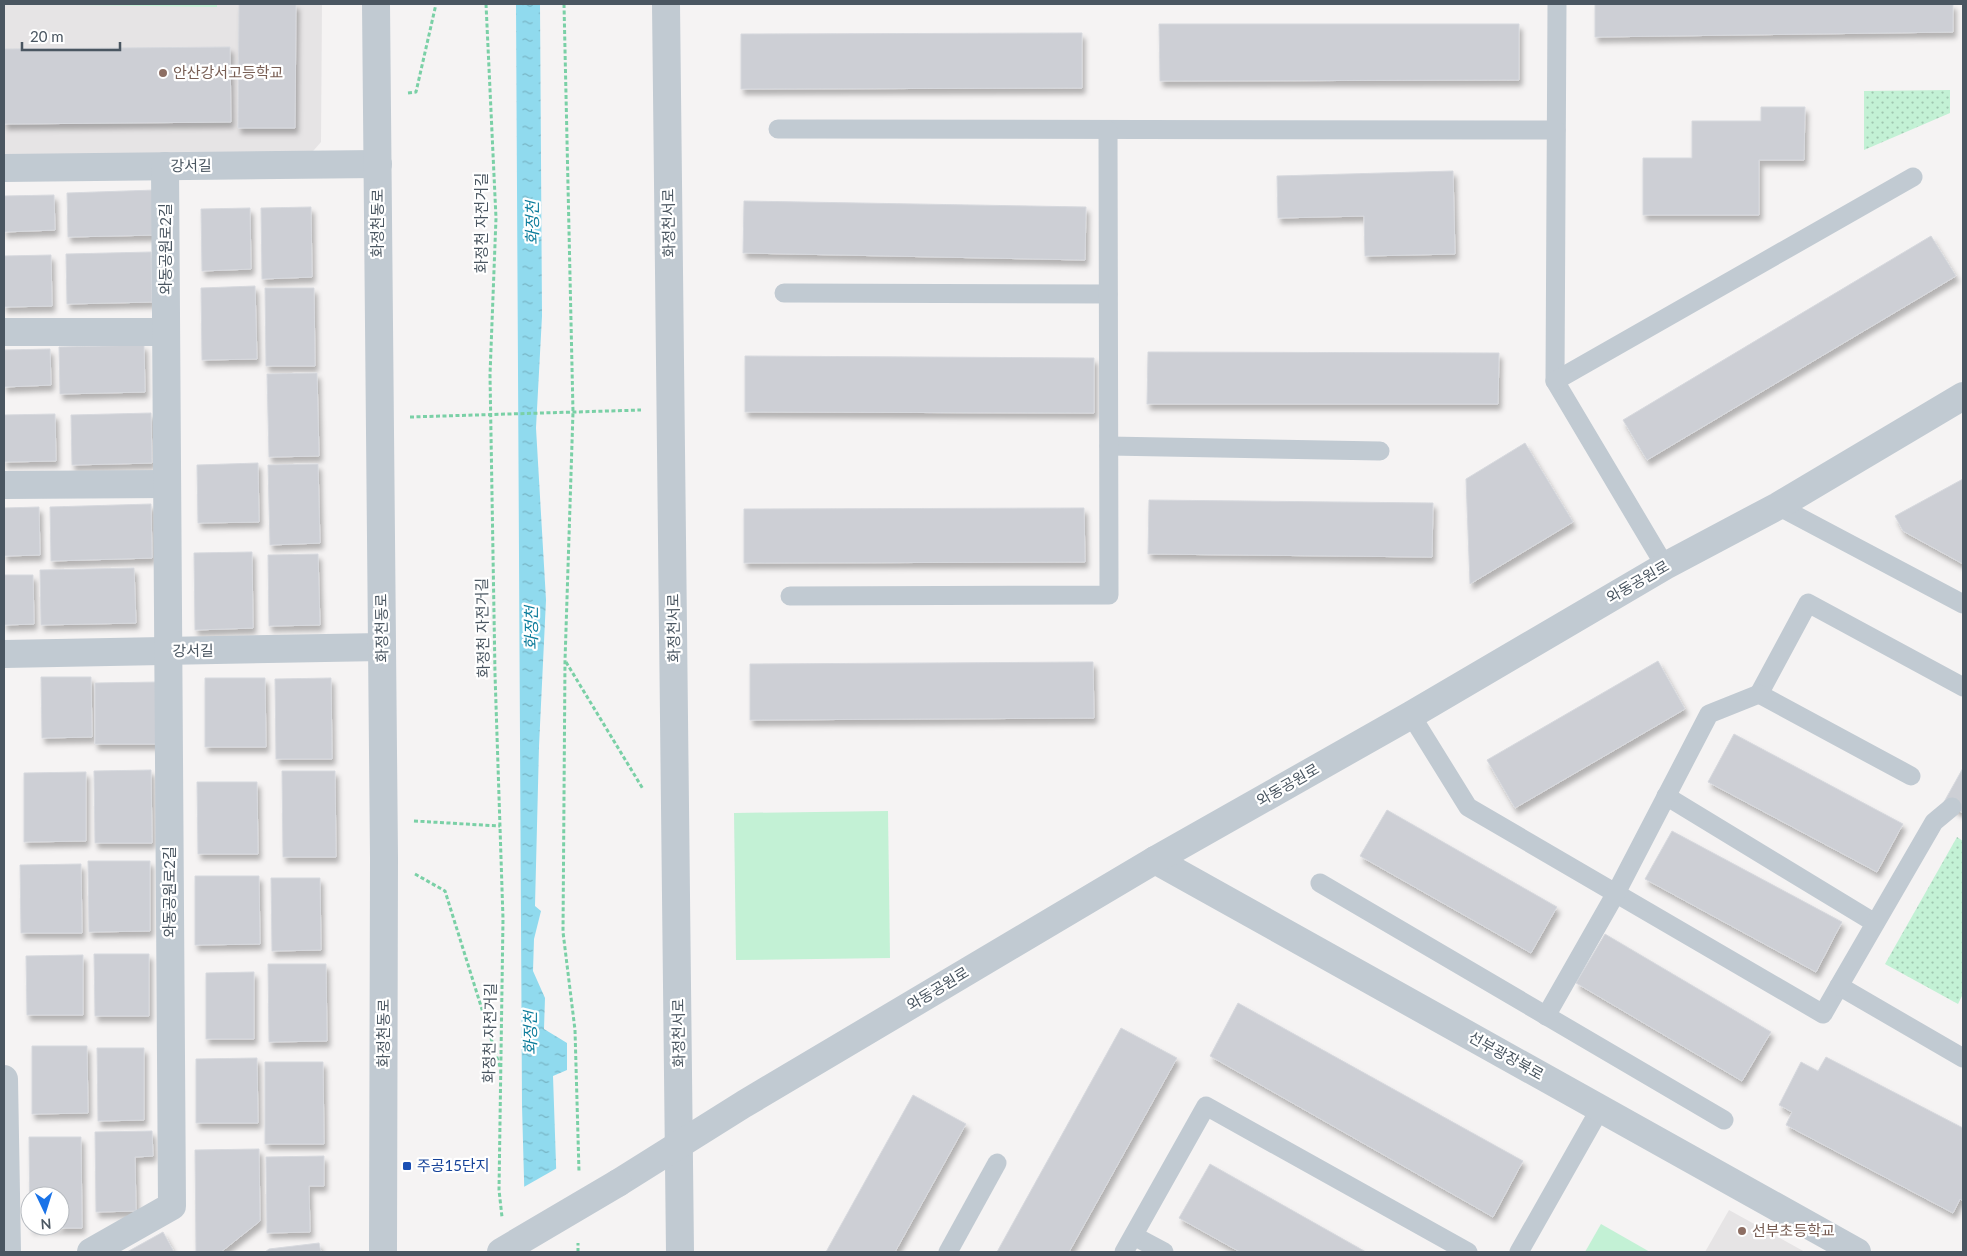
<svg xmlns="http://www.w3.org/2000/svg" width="1967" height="1256" font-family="Lato,'Noto Sans KR',sans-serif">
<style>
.education{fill:#e6e4e5}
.park{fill:url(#park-dots)}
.pitch{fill:#c3f1d5}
.water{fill:url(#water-ripples)}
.pier{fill:#f5f3f3}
.building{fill:#cdcfd5;stroke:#d7d9de;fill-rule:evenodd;filter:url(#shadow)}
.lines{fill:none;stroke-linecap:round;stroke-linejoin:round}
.path{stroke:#7ad0a6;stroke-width:3;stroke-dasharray:4 2.5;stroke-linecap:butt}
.service{stroke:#c1cad2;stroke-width:19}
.minor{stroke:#c1cad2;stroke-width:28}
.tertiary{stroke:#c1cad2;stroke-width:28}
.tertiary-bridge{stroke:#c1cad2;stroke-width:28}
.education-dot{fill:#8d6e63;stroke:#fff;stroke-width:2}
.transit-dot{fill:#1a4fb4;stroke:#fff;stroke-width:2}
.labels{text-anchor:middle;stroke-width:4.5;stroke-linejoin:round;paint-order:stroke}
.education-label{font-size:15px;fill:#785e54;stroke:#fff;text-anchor:start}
.street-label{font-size:15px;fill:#4a5661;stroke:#fff}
.transit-label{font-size:15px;fill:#164399;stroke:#fff;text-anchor:start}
.water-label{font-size:16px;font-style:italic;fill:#0c7c9b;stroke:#fff}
</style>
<defs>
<pattern id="park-dots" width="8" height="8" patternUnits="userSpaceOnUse" patternTransform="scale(1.25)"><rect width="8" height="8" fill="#c3f1d5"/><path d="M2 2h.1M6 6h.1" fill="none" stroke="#a0c6b0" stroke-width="1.8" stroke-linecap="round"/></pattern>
<pattern id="water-ripples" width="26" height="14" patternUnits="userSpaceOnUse" patternTransform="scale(1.25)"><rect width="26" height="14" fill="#90daee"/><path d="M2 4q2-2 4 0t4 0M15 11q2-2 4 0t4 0" fill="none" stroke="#78b4c4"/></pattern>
<filter id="shadow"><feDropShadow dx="3" dy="5.5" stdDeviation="2.5" flood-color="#0004"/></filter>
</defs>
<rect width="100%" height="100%" fill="#f5f3f3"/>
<!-- education -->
<g class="education">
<polygon points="4,4 322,4 321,142 307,158 4,162"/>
<polygon points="1729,1210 1805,1252 1705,1252"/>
</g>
<!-- park -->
<g class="park">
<polygon points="1950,90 1950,113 1864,150 1864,91"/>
<polygon points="1957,837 1963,841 1963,994 1958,1004 1885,964"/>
</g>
<!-- pitch -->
<g class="pitch">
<polygon points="4,4 217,4 217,7"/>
<polygon points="888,811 890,958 736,960 734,813"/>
<polygon points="1601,1224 1650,1252 1585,1252"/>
</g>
<!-- water -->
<polygon class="water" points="516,4 540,4 542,316 536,428 546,600 539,746 535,906 541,911 534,939 533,971 545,998 544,1029 567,1043 567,1070 553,1076 559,1252 526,1252 522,1106"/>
<!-- pier -->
<polygon class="pier" points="559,1167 562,1252 524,1252 522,1188"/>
<!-- building -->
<g class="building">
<polygon points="239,4 296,4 295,128 238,128"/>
<polygon points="1595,4 1953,4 1953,32 1595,37"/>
<polygon points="1159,24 1519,24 1519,80 1160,81"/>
<polygon points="1082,33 1082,88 741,89 741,34"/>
<polygon points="230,47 231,122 4,124 4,49"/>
<polygon points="1761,107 1805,107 1804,160 1759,160 1759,215 1643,215 1643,158 1692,158 1692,121 1761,121"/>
<polygon points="1453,171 1455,254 1365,256 1364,216 1278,218 1277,176"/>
<polygon points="155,190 156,235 68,237 67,193"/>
<polygon points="54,195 55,230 4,232 4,196"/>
<polygon points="744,201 1086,207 1085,260 743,253"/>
<polygon points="311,207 312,277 262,279 261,208"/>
<polygon points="250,208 251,269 202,271 201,209"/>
<polygon points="1931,236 1956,276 1647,460 1623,420"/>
<polygon points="151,252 152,302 67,304 66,254"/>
<polygon points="51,255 52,306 4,307 4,256"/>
<polygon points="255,286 257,359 202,360 201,288"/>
<polygon points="265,288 314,288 315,366 266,366"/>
<polygon points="144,345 145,392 60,394 59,347"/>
<polygon points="50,349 51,385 4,387 4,350"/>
<polygon points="1148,352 1499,353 1498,404 1147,404"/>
<polygon points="745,356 1094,358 1094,413 745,412"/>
<polygon points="317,373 319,456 269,457 267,374"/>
<polygon points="151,413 152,463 72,465 71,415"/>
<polygon points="55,414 56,461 4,462 4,415"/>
<polygon points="1525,443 1573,522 1470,584 1466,479"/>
<polygon points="258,463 259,522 198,523 197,465"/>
<polygon points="318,464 320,543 270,545 268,465"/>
<polygon points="1963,479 1963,564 1903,531 1895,516"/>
<polygon points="1149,500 1433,503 1432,557 1148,554"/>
<polygon points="151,504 152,558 51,561 50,507"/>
<polygon points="39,507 40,555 4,556 4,508"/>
<polygon points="1084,508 1085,562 744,563 744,509"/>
<polygon points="252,552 253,628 195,630 194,553"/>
<polygon points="318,554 320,625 269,626 268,555"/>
<polygon points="134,568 136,623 41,625 40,570"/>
<polygon points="4,575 33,575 34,624 4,625"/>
<polygon points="1658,661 1685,709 1515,808 1487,760"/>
<polygon points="1093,662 1094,718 750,720 750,664"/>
<polygon points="41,677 91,677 92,737 42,738"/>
<polygon points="205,678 265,678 266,747 205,747"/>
<polygon points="331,678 332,759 276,759 275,679"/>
<polygon points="159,682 159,744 95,744 95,683"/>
<polygon points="1734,734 1903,824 1877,872 1708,782"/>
<polygon points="1963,768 1963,813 1944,802"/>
<polygon points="151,770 152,843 95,843 94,771"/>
<polygon points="282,771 335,771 336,857 283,857"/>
<polygon points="86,772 86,841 24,842 24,773"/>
<polygon points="197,782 257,782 258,854 198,854"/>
<polygon points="1387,810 1557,907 1531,953 1360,856"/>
<polygon points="1672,831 1842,922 1816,972 1645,879"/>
<polygon points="88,861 150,861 150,931 89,932"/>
<polygon points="81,864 82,933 21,933 20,865"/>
<polygon points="195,876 259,876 260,944 195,945"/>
<polygon points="271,878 320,878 321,950 272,951"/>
<polygon points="1605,934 1771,1032 1742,1081 1576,983"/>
<polygon points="94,954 149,954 149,1016 95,1016"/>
<polygon points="83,955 83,1015 27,1015 26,956"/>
<polygon points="268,964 326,964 327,1041 269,1042"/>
<polygon points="254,972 254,1039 206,1039 206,973"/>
<polygon points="1238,1003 1523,1161 1493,1217 1210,1056"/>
<polygon points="1121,1028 1177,1058 1069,1252 997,1252"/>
<polygon points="32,1046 87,1046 88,1113 32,1114"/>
<polygon points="97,1048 144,1048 144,1120 98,1121"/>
<polygon points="1826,1057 1963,1128 1963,1201 1960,1199 1953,1213 1786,1125 1792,1112 1779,1105 1801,1062 1818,1071"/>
<polygon points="257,1058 258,1123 196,1123 196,1059"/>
<polygon points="265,1062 323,1062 324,1144 265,1144"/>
<polygon points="913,1095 966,1124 895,1252 826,1252"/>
<polygon points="152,1131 153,1156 135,1157 136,1211 96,1212 95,1132"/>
<path d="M29,1137H81L82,1228H30ZM30,1196H60V1226H30Z"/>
<polygon points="259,1149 260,1221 221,1252 196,1252 195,1150"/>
<polygon points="324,1156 324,1186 309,1186 310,1232 267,1233 266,1157"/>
<polygon points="1210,1164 1366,1252 1240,1252 1179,1218"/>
<polygon points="163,1232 174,1252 127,1252"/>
<polygon points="319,1243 321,1252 265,1252 269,1249"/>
</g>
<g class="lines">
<!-- path -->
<g class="path">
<polyline points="486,4 496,218 490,375 495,674 503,919 499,1190 502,1217"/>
<polyline points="564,4 573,412 565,661 563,932 575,1030 579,1172"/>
<polyline points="408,93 416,92 436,4"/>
<polyline points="410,417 641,410"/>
<polyline points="566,662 643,789"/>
<polyline points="414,821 500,826"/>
<polyline points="415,874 445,891 500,1067"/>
<polyline points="578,1252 578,1243"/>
</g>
<!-- service -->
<g class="service">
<polyline points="1557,4 1555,381 1665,566"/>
<polyline points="778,129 1556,130"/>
<polyline points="784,293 1108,294"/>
<polyline points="1555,381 1913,177"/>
<polyline points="1109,446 1380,451"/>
<polyline points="1778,506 1963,604"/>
<polyline points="790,596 1109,595 1108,130"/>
<polyline points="1411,715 1468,807 1823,1014 1839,986 1963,1058"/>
<polyline points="1911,776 1759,694 1808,603 1963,687"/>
<polyline points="1666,796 1875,923"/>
<polyline points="1320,883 1724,1120"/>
<polyline points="1839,986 1934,822 1952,807"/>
<polyline points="1546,1016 1616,893 1709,714 1759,694"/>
<polyline points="1134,1236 1164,1252"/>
<polyline points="948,1252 997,1163"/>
<polyline points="1124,1252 1206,1106 1468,1252"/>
<polyline points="1519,1252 1600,1109"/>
</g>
<!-- minor -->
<g class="minor">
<polyline points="4,168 378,164"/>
<polyline points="4,332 166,332"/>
<polyline points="4,485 167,484"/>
<polyline points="4,654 382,647"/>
<polyline points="4,1079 7,1252"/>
<polyline points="91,1252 172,1206 165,166"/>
</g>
<!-- tertiary -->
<g class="tertiary">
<polyline points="376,4 384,858 383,1252"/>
<polyline points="666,4 680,1252"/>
<polyline points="1155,860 1857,1252"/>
<polyline points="618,1183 744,1104 1155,860 1411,715 1665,566 1778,506 1963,396"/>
</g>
<!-- tertiary-bridge -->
<polyline class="tertiary-bridge" points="501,1252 618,1183"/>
</g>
<!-- markers -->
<g class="education-dot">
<circle cx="163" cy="73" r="5"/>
<circle cx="1742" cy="1231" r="5"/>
</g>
<rect class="transit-dot" x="402" y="1161" width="10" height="10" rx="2.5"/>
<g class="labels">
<!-- education labels -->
<g class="education-label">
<text x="173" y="78">안산강서고등학교</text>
<text x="1752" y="1236">선부초등학교</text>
</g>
<!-- street labels -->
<g class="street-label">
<text transform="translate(191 166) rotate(-1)" y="5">강서길</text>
<text transform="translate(378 223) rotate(-90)" y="5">화정천동로</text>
<text transform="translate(482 223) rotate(-90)" y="5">화정천 자전거길</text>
<text transform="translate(669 223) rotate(-91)" y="5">화정천서로</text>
<text transform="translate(166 249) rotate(-90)" y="5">와동공원로2길</text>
<text transform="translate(1638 582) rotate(-30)" y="5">와동공원로</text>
<text transform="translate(382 628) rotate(-91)" y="5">화정천동로</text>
<text transform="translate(483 628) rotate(-91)" y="5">화정천 자전거길</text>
<text transform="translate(674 628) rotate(-91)" y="5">화정천서로</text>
<text transform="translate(193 651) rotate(-1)" y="5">강서길</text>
<text transform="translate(1288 785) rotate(-30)" y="5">와동공원로</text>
<text transform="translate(170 892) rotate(-90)" y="5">와동공원로2길</text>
<text transform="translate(938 989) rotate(-31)" y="5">와동공원로</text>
<text transform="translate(384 1033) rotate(-90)" y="5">화정천동로</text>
<text transform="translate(490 1033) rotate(-89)" y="5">화정천 자전거길</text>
<text transform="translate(679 1033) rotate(-91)" y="5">화정천서로</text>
<text transform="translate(1506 1056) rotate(29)" y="5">선부광장북로</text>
</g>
<!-- transit labels -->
<g class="transit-label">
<text x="417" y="1171">주공15단지</text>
</g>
<!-- water labels -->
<g class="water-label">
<text transform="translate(532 223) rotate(-90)" y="6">화정천</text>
<text transform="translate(531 628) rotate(-90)" y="6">화정천</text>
<text transform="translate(530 1033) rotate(-90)" y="6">화정천</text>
</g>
</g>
<!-- border -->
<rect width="1967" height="1256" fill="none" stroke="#4a5661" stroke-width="10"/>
<!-- north arrow -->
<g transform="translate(45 1211) rotate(176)"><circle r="24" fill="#ffffff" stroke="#b7bbc0"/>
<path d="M0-4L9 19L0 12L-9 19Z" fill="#1a73e8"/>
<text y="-8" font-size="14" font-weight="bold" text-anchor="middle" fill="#4a5661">N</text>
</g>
<!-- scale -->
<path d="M22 42v8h98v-8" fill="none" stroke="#4a5661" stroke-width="2.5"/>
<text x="30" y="42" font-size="15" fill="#4a5661" stroke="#ffffff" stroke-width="4" paint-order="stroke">20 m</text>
</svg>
